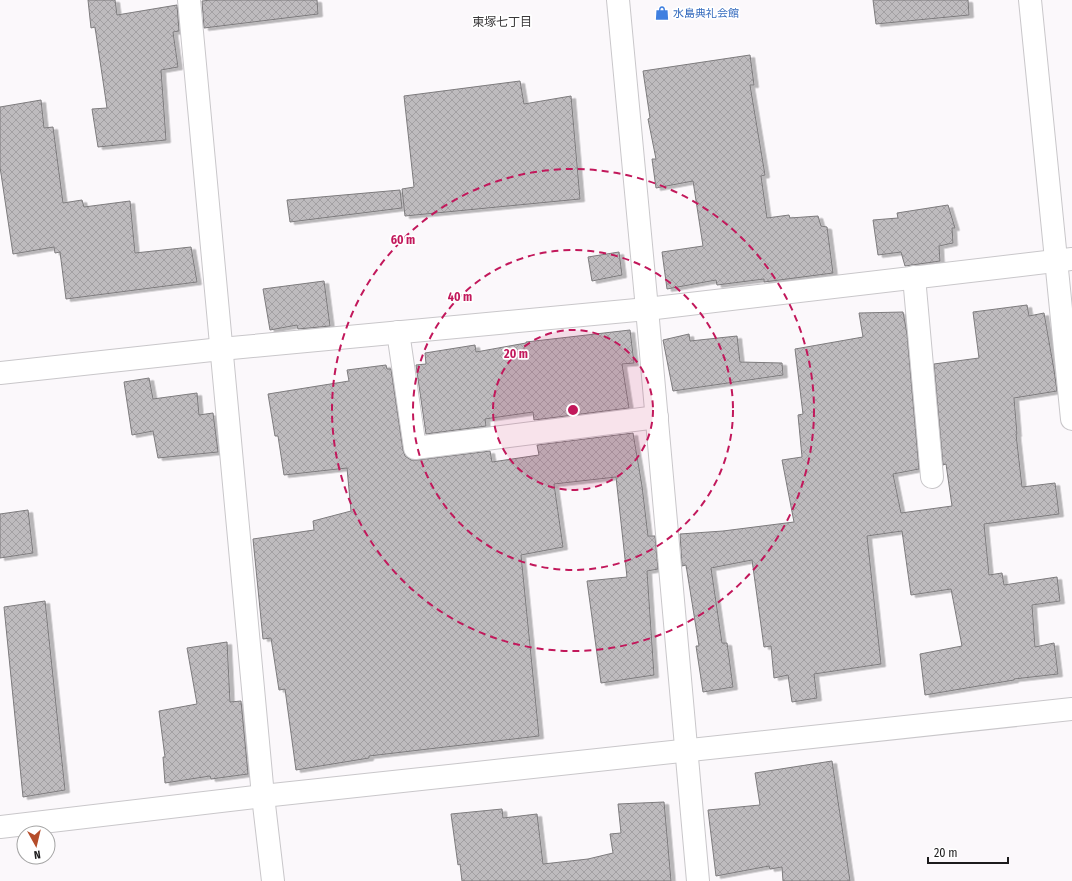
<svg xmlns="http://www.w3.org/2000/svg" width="1072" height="881" font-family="'Fira Sans Condensed','Noto Sans JP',sans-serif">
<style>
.building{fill:url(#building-cross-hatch);stroke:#7d7b7d;filter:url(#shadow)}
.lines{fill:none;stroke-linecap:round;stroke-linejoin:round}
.minor-casing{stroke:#c9c7ca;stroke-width:24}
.minor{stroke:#fff;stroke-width:22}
.ring{fill:none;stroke:#c2185b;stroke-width:2;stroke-dasharray:7 5}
.labels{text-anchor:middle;stroke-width:3.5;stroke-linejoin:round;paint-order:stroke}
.shop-label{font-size:11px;fill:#366cbe;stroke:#fff;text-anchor:start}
.neighbourhood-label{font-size:12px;fill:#393739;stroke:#fff}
.centre{fill:#c2185b;stroke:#fff;stroke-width:2}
.ring-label{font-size:12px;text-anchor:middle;font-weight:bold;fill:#c2185b;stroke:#fff;stroke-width:3.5;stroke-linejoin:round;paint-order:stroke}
</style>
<defs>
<pattern id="building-cross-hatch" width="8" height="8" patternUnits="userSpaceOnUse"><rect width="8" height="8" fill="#bebbbe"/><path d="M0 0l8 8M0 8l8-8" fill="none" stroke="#a3a0a3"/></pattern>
<filter id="shadow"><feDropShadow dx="4.5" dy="2.5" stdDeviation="0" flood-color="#0004"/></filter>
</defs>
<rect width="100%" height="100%" fill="#fbf8fb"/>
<!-- building -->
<g class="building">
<polygon points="88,0 115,0 117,15 177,5 179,31 173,32 178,67 161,70 166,140 98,147 92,109 107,108 95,27 91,28"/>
<polygon points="211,0 317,0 318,14 204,28 202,1"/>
<polygon points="873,0 968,0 969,15 876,24"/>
<polygon points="750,55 754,85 750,85 765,175 761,176 767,218 789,215 790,218 818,216 821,226 827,227 833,273 764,282 764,279 717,285 716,280 667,289 662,252 703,246 693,181 656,188 652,159 656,159 648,119 650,118 643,71"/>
<polygon points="520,81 524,104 571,96 580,199 405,216 402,189 414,187 404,96"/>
<polygon points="41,100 44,128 53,127 63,203 82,200 84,207 130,201 135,253 191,247 197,282 66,299 60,252 55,253 54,247 13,254 0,167 0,107"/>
<polygon points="400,190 402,208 290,222 287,200"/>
<polygon points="948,205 955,228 952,228 953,243 939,246 940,261 905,266 901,252 878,255 873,220 898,218 897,213"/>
<polygon points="619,252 622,275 592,281 588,257"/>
<polygon points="324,281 330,326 298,329 297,325 270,330 263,289"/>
<polygon points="1027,305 1029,316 1044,313 1054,370 1057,391 1014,398 1017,434 1016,434 1022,487 1055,483 1059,514 984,524 989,575 1002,573 1004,585 1057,577 1060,601 1032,605 1035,647 1054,643 1058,674 1014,679 1014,680 925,695 920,654 962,646 951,589 911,595 902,531 867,536 881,664 814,674 817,698 792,702 788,675 774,678 771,646 764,647 752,560 711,568 722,643 727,643 733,687 703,692 696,646 699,646 686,565 682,566 680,534 723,531 794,522 782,460 802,457 798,415 803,414 795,349 863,337 859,313 903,312 907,334 919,469 893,474 901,513 952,506 946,464 943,465 934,364 979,358 973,312"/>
<polygon points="630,330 634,363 622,364 629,408 534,420 533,412 485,419 486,426 426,434 416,365 426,364 425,353 475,345 476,352 526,343 526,342"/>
<polygon points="689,334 690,341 737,336 740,362 782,363 783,375 673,391 663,340"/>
<polygon points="386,365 387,369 391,369 403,450 405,456 411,460 417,460 490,451 492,462 539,455 537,445 633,433 642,486 648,536 655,536 658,569 647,571 654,675 601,683 587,581 627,577 616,477 554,484 563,547 521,555 539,736 369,756 369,758 296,770 285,689 279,690 271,638 263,639 253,539 314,530 313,521 351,511 347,468 284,475 278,436 275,436 268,394 349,381 347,370"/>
<polygon points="149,378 153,399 197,393 199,415 213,413 218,452 158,458 153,431 132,435 124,382"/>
<polygon points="28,510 33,553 0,558 0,514"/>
<polygon points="45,601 65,790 23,797 4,607"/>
<polygon points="227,642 230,702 241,701 248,774 211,779 210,776 165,783 163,757 165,757 159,711 197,704 187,648"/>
<polygon points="832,761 850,881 783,881 782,867 770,869 769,866 716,876 708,810 760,805 755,773"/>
<polygon points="664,802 671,881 462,881 460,864 458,865 451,814 502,809 503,818 537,814 543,864 588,859 613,853 610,834 621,833 618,804"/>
</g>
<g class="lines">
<defs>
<g id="minor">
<polyline points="189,0 263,796 273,881"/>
<polyline points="618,0 647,309 698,881"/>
<polyline points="1030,0 1072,419"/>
<polyline points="914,277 932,477"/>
<polyline points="398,332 415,448 657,417"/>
<polyline points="0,373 221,349 647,309 1072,259"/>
<polyline points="0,827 263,796 1072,709"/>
</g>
</defs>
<!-- minor casing -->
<use href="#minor" class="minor-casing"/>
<!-- minor -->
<use href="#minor" class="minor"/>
</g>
<!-- distance rings -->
<circle cx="573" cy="410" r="80" fill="#c2185b" fill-opacity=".12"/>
<g class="ring">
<circle cx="573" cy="410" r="80"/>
<circle cx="573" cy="410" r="160"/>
<circle cx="573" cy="410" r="241"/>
</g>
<!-- icons -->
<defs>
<symbol id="shop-bare" viewBox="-9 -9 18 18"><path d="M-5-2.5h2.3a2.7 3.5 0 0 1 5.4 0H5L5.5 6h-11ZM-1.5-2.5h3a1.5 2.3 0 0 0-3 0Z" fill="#3f7fe0" stroke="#fff" stroke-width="2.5" paint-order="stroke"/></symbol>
</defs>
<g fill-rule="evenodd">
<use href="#shop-bare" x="652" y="3" width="20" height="20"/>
</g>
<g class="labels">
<!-- shop labels -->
<g class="shop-label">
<text x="673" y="17">水島典礼会館</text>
</g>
<!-- neighbourhood labels -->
<g class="neighbourhood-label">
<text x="502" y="26">東塚七丁目</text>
</g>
</g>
<circle cx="573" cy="410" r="6" class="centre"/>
<g class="ring-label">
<text x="403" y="244">60 m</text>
<text x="460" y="301">40 m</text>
<text x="516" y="358">20 m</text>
</g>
<!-- north arrow -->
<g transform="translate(36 845) rotate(172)"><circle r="19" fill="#ffffff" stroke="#a4a4a4"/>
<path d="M0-3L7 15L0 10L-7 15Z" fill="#b54d2a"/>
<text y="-6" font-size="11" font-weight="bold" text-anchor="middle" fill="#1c1b1c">N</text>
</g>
<!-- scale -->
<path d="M928 857v6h80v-6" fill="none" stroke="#1c1b1c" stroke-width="2"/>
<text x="934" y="857" font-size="12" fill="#1c1b1c" stroke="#ffffff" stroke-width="3" paint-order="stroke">20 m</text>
</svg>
